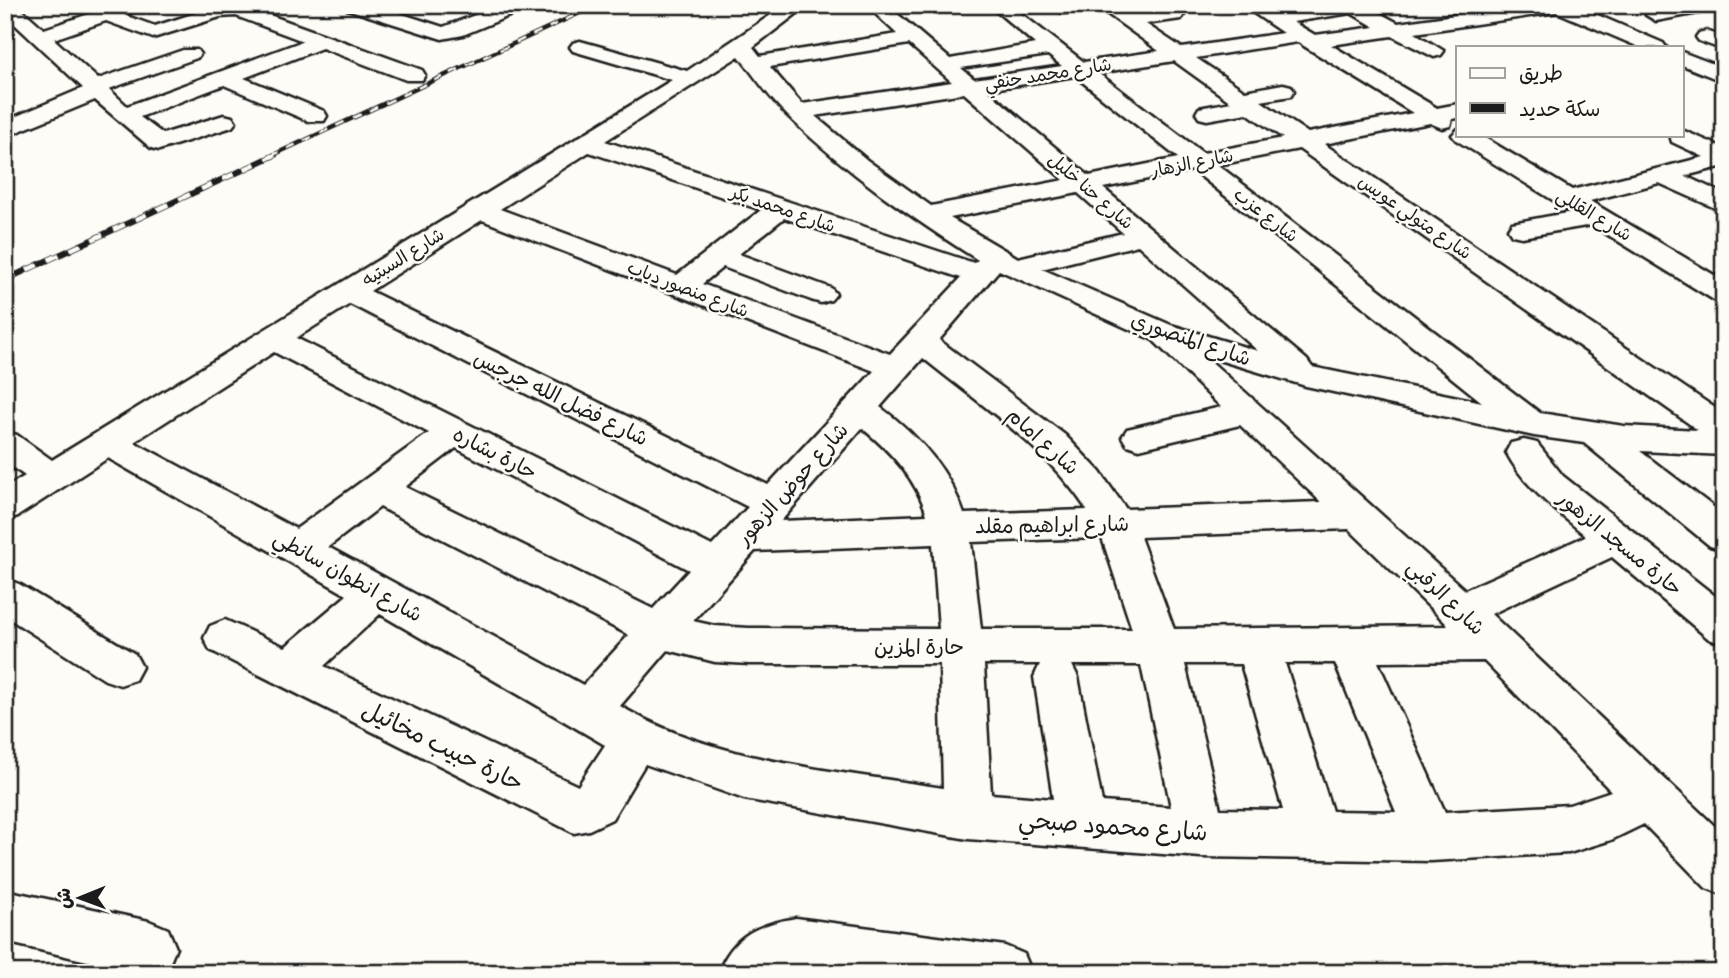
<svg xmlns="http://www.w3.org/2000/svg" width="1729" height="978" font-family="Pangolin,'Playpen Sans Arabic',sans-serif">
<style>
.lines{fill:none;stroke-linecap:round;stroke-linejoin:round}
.minor-casing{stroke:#1c1c1c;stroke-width:5}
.minor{fill:#fdfcf7;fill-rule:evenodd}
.rail-far1-casing{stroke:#1c1c1c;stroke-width:4.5}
.rail-casing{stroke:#1c1c1c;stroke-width:6}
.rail-far1{stroke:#fdfcf7;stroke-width:2.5;stroke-dasharray:9;stroke-linecap:butt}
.rail{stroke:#fdfcf7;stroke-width:4.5;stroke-dasharray:12;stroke-linecap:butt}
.labels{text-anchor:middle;stroke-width:5;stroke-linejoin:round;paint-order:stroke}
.far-street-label{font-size:18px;fill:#1c1c1c;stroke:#fdfcf7}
.street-label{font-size:21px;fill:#1c1c1c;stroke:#fdfcf7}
.near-street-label{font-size:24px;fill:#1c1c1c;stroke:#fdfcf7}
</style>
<rect width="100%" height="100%" fill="#fdfcf7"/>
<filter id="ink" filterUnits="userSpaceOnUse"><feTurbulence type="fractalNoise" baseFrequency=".0143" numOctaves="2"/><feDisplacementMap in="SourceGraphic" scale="14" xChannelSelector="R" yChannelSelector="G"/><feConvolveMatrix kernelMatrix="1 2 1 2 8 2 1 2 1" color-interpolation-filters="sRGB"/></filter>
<g filter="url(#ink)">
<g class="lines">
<defs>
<g id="minor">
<path d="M5,5H17L44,29L116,5H137L136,11L124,15L155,26L218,6L242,5L422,70L425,75L422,80H406L322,48L244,78L324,111L327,116L324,121H308L224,85L140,117L163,134L224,115L232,117L236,122L232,127L159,150L151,148L95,100L5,137V121L83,88L5,15ZM236,16L303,41L127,106L109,89L197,58L200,54L197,50H183L98,79L54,39L106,21L153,38L220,17Z"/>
<polygon points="345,5 374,5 443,27 502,5 528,5 526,9 463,35 442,39 347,9"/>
<path d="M786,5H808L753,47L760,56L897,34L866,5H887L950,59L1035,44L989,5H1010L1084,62L1159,51L1102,10L1062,13L1060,9L1062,5H1119L1132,14L1181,11L1184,15L1181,19L1146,24L1182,48L1283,33L1242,5H1265L1277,13L1327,5H1375L1372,9L1398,23L1525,5H1574L1663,43L1666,47H1639L1557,12L1415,33L1444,51L1441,55L1434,57L1392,36L1331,45L1437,108L1458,104V118L1452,119L1450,126L1442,128L1430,123L1324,144L1724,414V455L1640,451L1724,515V550L1710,546L1584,443L1534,436L1306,386L1205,356L1465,590L1586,536C1556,510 1525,488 1506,452L1511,443L1524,440L1537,443L1563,476L1724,603V644L1709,639L1612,557L1491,614L1724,835V895L1706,888L1644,824L1611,840L1569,853L1431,861L1201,857L968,839L744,799L645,764L612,819L589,830L574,833L210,650L204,638L210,626L225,620L285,647L347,595L108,458L18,516L5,520V488L25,476L5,462V432L17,435L52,460L672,80L573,51L570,47L573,43L580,41L687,71ZM1351,13L1375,27L1315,35L1293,22ZM1298,42L1304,46L1413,113L1308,133L1261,101L1291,96L1294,91L1291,86L1283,84L1245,91L1196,58ZM909,44L952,82L802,104L770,67ZM1048,55L1062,66L974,79L961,68ZM739,56C755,77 771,100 790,118C847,173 912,218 978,260L974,263L605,141ZM1174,61L1231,102L1199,108L1196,113L1199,118L1207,120L1247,113L1283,138L1203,153L1098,73ZM1075,76L1178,158L1089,176L987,90ZM964,93L1064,180L931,206L867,160L815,116ZM1299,149L1698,430L1624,426L1540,413L1218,165ZM589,152L761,210L677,275L500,209ZM1193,170L1482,402L1312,367L1307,360L1103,188ZM1078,193L1123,233L1018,258L950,218ZM784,218L961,278L890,354L702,284L723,267L811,300L821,303L831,300L836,294L831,288L739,254ZM482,220L874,371L768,485L370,291ZM1138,245L1258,351L1171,325L1042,269ZM999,270L1153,340L1221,407L1127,429L1122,437L1127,445L1139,449L1240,425L1321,502L1126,509L1100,472L1065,435L939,340ZM350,304L748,507L712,546L296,338ZM274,352L429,433L296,529L134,442ZM923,358C981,405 1046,447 1087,510L964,514C949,469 918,435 880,407ZM862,428C891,452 916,478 927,515L781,521ZM456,448L689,570L653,609L405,487ZM380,507L629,635L583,685L328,547ZM1349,529L1449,626L1174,629L1140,537ZM1102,538L1132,629H981L971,542ZM933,544L939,629L749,628L715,626L693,621L755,551ZM380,614L605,745L578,786L324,666ZM668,650L715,662L749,664H940L943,788C835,770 716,763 620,706ZM1484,661L1611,791L1569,805L1445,812L1378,662ZM1285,663H1335L1396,812L1332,811ZM984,664H1040L1034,677L1053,799L991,794ZM1185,664H1241L1283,810L1220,809ZM1072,665H1141L1171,807L1102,802L1078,677Z"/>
<polygon points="1680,5 1705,5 1706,8 1704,12 1656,21 1646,15 1649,11"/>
<polygon points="1706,31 1724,37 1724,50 1699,41 1696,37 1699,33"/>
<polygon points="1682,52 1724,68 1724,82 1682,65"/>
<polygon points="1458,129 1458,135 1480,135 1572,190 1704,157 1672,142 1670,135 1682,135 1682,130 1724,148 1724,166 1685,176 1724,194 1724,212 1659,183 1590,201 1724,281 1724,303 1714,300 1592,225 1522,237 1512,235 1508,229 1512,223 1572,212 1456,140 1452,135"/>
<polygon points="5,579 19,584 135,654 142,667 135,680 120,685 105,680 5,616"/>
<polygon points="5,890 149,921 168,929 176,948 168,967 154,973 139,973 5,942"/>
<path d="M796,918L1005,946L1024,954L1032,973H718C733,935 757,925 796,918Z"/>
</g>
</defs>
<!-- minor casing -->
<use href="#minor" class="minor-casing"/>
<!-- minor -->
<use href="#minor" class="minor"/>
<defs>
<polyline id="rail-far1" points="271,156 597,5"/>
<polyline id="rail" points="5,280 275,155"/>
</defs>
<!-- rail-far1 casing -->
<use href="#rail-far1" class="rail-far1-casing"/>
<!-- rail casing -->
<use href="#rail" class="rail-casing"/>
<!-- rail-far1 -->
<use href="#rail-far1" class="rail-far1"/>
<!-- rail -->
<use href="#rail" class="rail"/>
</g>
</g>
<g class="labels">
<!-- far-street labels -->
<g class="far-street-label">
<text transform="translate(1048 74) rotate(-9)" y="6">شارع محمد حنفي</text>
<text transform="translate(1192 163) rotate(-11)" y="6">شارع الزهار</text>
<text transform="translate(1091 191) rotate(41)" y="6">شارع حنا خليل</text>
<text transform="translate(783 209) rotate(19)" y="6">شارع محمد بكر</text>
<text transform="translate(1266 215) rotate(38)" y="6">شارع عزب</text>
<text transform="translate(1594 215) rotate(31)" y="6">شارع القللي</text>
<text transform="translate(1415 217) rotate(35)" y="6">شارع متولي عويس</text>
<text transform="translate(403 257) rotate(-32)" y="6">شارع السبتيه</text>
<text transform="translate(688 289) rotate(21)" y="6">شارع منصور دياب</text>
</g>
<!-- street labels -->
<g class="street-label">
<text transform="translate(1191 339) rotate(19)" y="7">شارع المنصوري</text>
<text transform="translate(561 398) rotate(26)" y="7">شارع فضل الله جرجس</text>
<text transform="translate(1043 441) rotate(42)" y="7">شارع امام</text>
<text transform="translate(495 453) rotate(27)" y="7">حارة بشاره</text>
<text transform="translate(792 484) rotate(-48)" y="7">شارع حوض الزهور</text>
<text transform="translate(1052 525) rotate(-1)" y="7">شارع ابراهيم مقلد</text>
<text transform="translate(1620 543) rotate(39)" y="7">حارة مسجد الزهور</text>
<text transform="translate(348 576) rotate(29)" y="7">شارع انطوان سانطي</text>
<text transform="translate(1446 597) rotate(44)" y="7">شارع الرقبي</text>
<text x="919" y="654">حارة المزين</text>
</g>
<!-- near-street labels -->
<g class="near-street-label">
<text transform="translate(443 746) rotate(26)" y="8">حارة حبيب مخائيل</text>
<text transform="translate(1113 826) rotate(4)" y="8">شارع محمود صبحي</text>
</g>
</g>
<!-- margin -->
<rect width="1729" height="978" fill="none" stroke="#fdfcf7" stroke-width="28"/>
<rect x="14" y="14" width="1701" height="950" fill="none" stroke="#1c1c1c" stroke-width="2.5" filter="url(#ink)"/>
<!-- legend -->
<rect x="1456" y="46" width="228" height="91" fill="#fdfcf7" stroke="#a3a29f" stroke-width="2"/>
<rect x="1470" y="68" width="35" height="10" fill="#fdfcf7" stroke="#a3a29f" stroke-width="2"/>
<text x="1519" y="80" font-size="21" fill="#1c1c1c">طريق</text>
<rect x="1470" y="103" width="35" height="10" fill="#1c1c1c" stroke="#a3a29f" stroke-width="2"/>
<text x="1519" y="116" font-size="21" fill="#1c1c1c">سكة حديد</text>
<!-- north arrow -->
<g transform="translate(80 898) rotate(269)" stroke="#fdfcf7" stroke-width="5" paint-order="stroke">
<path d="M0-5L12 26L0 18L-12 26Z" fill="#1c1c1c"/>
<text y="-10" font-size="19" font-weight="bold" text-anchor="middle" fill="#1c1c1c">ش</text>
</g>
</svg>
